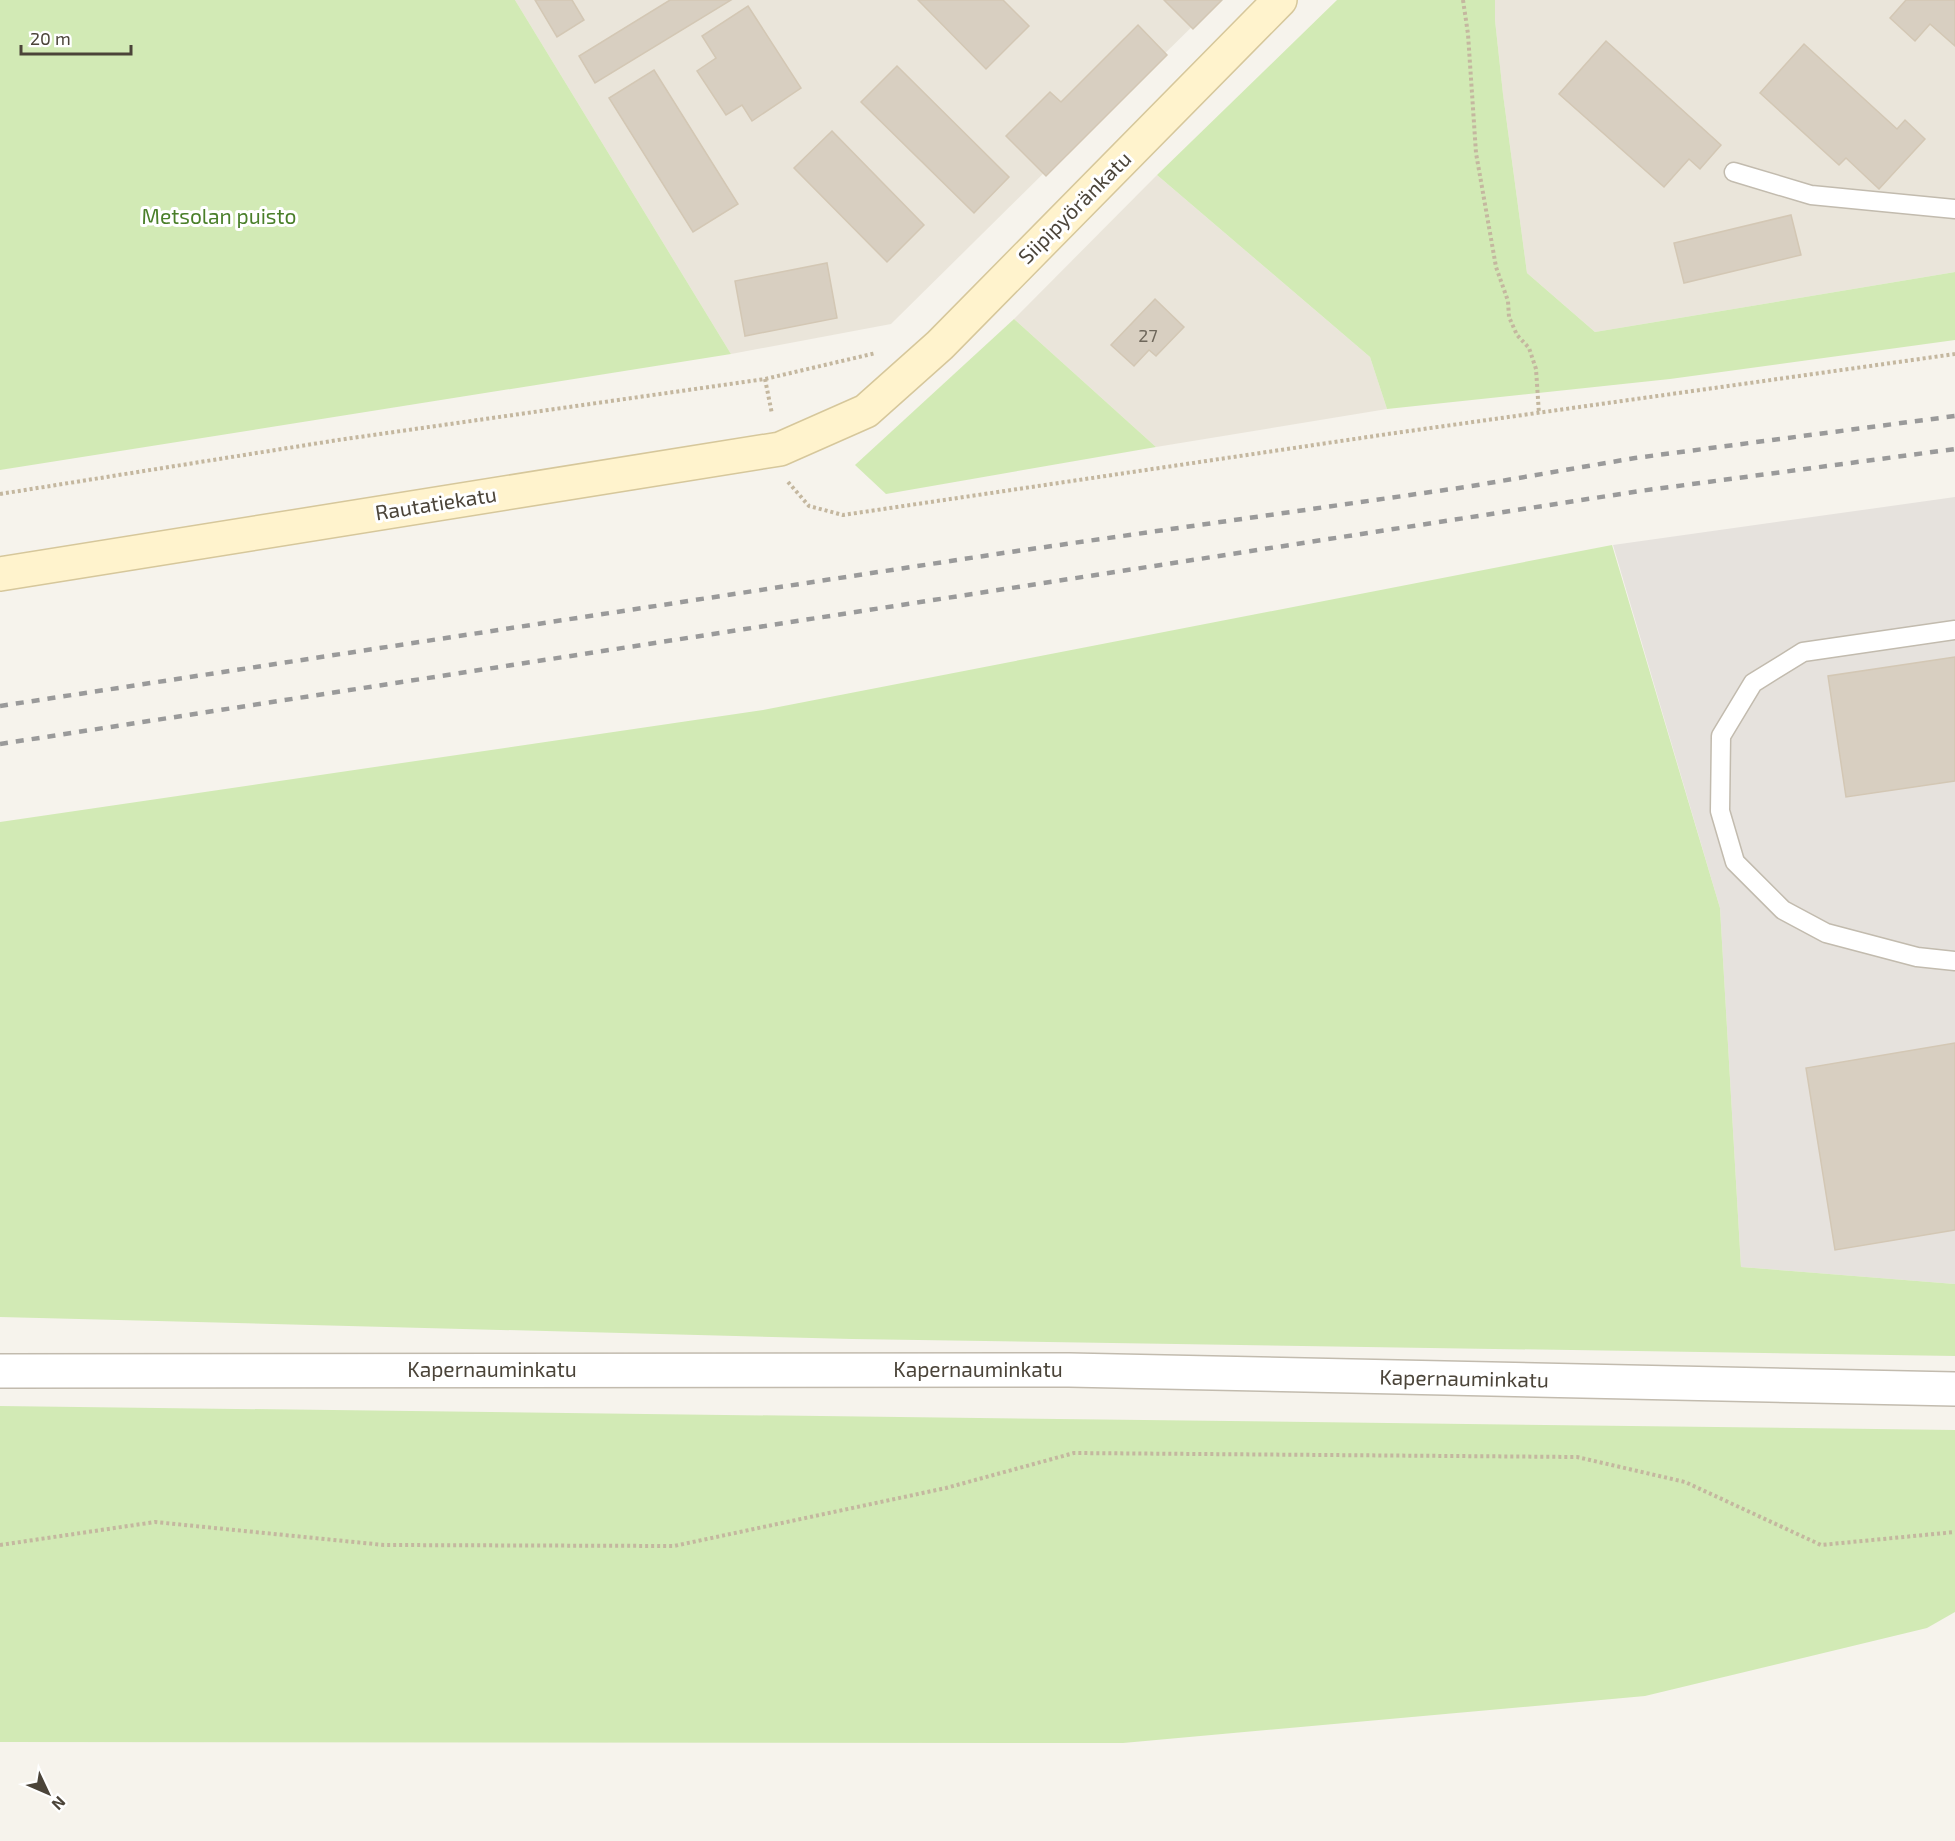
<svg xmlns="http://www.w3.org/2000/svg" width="1955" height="1841" font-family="'Exo 2',sans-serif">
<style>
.residential{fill:#eae5da}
.industrial{fill:#e6e2dd}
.green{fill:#d2eab5}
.building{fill:#d8cfc1;stroke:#d3c7b4;stroke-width:1.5}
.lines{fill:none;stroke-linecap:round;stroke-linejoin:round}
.lane-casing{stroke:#c2bbae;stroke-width:21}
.street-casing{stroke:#c2bbae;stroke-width:36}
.secondary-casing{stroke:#d6c79b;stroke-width:36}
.path{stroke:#c4b79f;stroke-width:4;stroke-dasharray:3 3;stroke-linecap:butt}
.lane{stroke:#fff;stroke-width:18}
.street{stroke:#fff;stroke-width:33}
.secondary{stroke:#fff3cd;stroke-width:33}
.rail{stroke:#9a9a9a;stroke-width:4.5;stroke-dasharray:8 8;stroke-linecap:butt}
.labels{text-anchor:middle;stroke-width:6;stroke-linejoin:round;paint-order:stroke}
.number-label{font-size:18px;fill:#6e675b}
.street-label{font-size:21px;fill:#4b4439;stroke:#fff}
.park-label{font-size:21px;fill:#4a7f2a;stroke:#fff}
</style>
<rect width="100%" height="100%" fill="#f6f3ec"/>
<!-- residential -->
<g class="residential">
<polygon points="515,0 1219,0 891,324 731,354"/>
<polygon points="1495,0 1955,0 1955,272 1595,332 1527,273 1503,94 1495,20"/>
<polygon points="1157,175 1370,357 1387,409 1156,447 1014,319"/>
</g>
<!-- industrial -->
<polygon class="industrial" points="1955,497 1955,1284 1741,1267 1720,908 1613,545"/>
<!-- green -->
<g class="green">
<polygon points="0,0 515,0 731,354 0,470"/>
<polygon points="1337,0 1495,0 1495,20 1503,94 1527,273 1595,332 1955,272 1955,340 1670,379 1387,409 1370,357 1157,175"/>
<polygon points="1014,319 1156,447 886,494 855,465"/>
<polygon points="1612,545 1720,908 1741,1267 1955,1284 1955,1356 852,1339 0,1317 0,822 763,710"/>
<polygon points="0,1406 1955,1430 1955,1612 1927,1628 1645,1696 1123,1743 0,1742"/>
</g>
<!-- building -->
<g class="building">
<polygon points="535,0 572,0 584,20 557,37"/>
<polygon points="670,0 731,0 595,83 579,56"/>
<polygon points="918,0 1003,0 1029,26 986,69"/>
<polygon points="1164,0 1222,0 1193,29"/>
<polygon points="1906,0 1955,0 1955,46 1930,24 1915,41 1890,18"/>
<polygon points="748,6 801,88 752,121 742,105 726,115 697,71 716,58 702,36"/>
<polygon points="1138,25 1167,55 1046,176 1006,136 1050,92 1061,102"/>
<polygon points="1606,41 1721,145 1700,169 1689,159 1664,187 1559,94"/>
<polygon points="1804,44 1897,129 1905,120 1925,139 1879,189 1846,158 1839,165 1760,93"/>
<polygon points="897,66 1009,177 974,213 861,102"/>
<polygon points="654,70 738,204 693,232 609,98"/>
<polygon points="832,131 924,225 887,262 794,168"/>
<polygon points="1791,215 1801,255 1684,283 1674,243"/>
<polygon points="827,263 837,318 745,336 735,281"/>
<polygon points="1155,299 1184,327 1156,356 1149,350 1134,366 1111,345"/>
<polygon points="1955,657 1955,781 1846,797 1828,676"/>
<polygon points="1955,1043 1955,1230 1835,1250 1806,1068"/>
</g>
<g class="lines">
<defs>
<g id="lane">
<polyline points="1734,172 1811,195 1955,209"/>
<polyline points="1955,630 1803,652 1753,683 1721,736 1720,811 1735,862 1783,910 1826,933 1917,957 1955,961"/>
</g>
<polyline id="street" points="0,1371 1069,1370 1955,1389"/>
<polyline id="secondary" points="0,574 780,449 866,411 940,345 1280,0"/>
</defs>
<!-- lane casing -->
<use href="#lane" class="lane-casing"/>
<!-- street casing -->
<use href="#street" class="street-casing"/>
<!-- secondary casing -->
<use href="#secondary" class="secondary-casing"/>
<!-- path -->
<g class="path">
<polyline points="1463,0 1468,34 1476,153 1496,267 1508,301 1509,317 1517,335 1529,348 1536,369 1539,414"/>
<polyline points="765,379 772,414"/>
<polyline points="788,482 809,506 843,515 1388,434 1955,354"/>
<polyline points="0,494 338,440 765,379 876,353"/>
<polyline points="0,1545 155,1522 384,1545 674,1546 946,1488 1074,1453 1577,1457 1685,1482 1821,1545 1955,1532"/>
</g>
<!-- lane -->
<use href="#lane" class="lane"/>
<!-- street -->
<use href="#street" class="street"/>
<!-- secondary -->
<use href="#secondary" class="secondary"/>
<!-- rail -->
<g class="rail">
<polyline points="0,706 1003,553 1466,487 1635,458 1955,416"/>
<polyline points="0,744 1640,491 1955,449"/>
</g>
</g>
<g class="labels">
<!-- number labels -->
<g class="number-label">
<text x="1148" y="342">27</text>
</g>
<!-- street labels -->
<g class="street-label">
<text transform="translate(1075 208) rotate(-45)" y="7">Siipipyöränkatu</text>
<text transform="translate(436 504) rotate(-9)" y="7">Rautatiekatu</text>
<text x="492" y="1377">Kapernauminkatu</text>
<text x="978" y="1377">Kapernauminkatu</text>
<text transform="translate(1464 1379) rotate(1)" y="7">Kapernauminkatu</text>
</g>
<!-- park labels -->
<g class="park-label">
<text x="219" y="224">Metsolan puisto</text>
</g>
</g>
<!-- north arrow -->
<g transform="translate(48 1793) rotate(134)" stroke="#ffffff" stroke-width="4.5" paint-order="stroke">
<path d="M0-4.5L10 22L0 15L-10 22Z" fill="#4b4439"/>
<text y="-9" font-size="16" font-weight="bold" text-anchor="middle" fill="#4b4439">N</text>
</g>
<!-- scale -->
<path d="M21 45v9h110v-9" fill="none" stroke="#4b4439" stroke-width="3"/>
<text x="30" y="45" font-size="18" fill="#4b4439" stroke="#ffffff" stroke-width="4.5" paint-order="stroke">20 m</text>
</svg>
